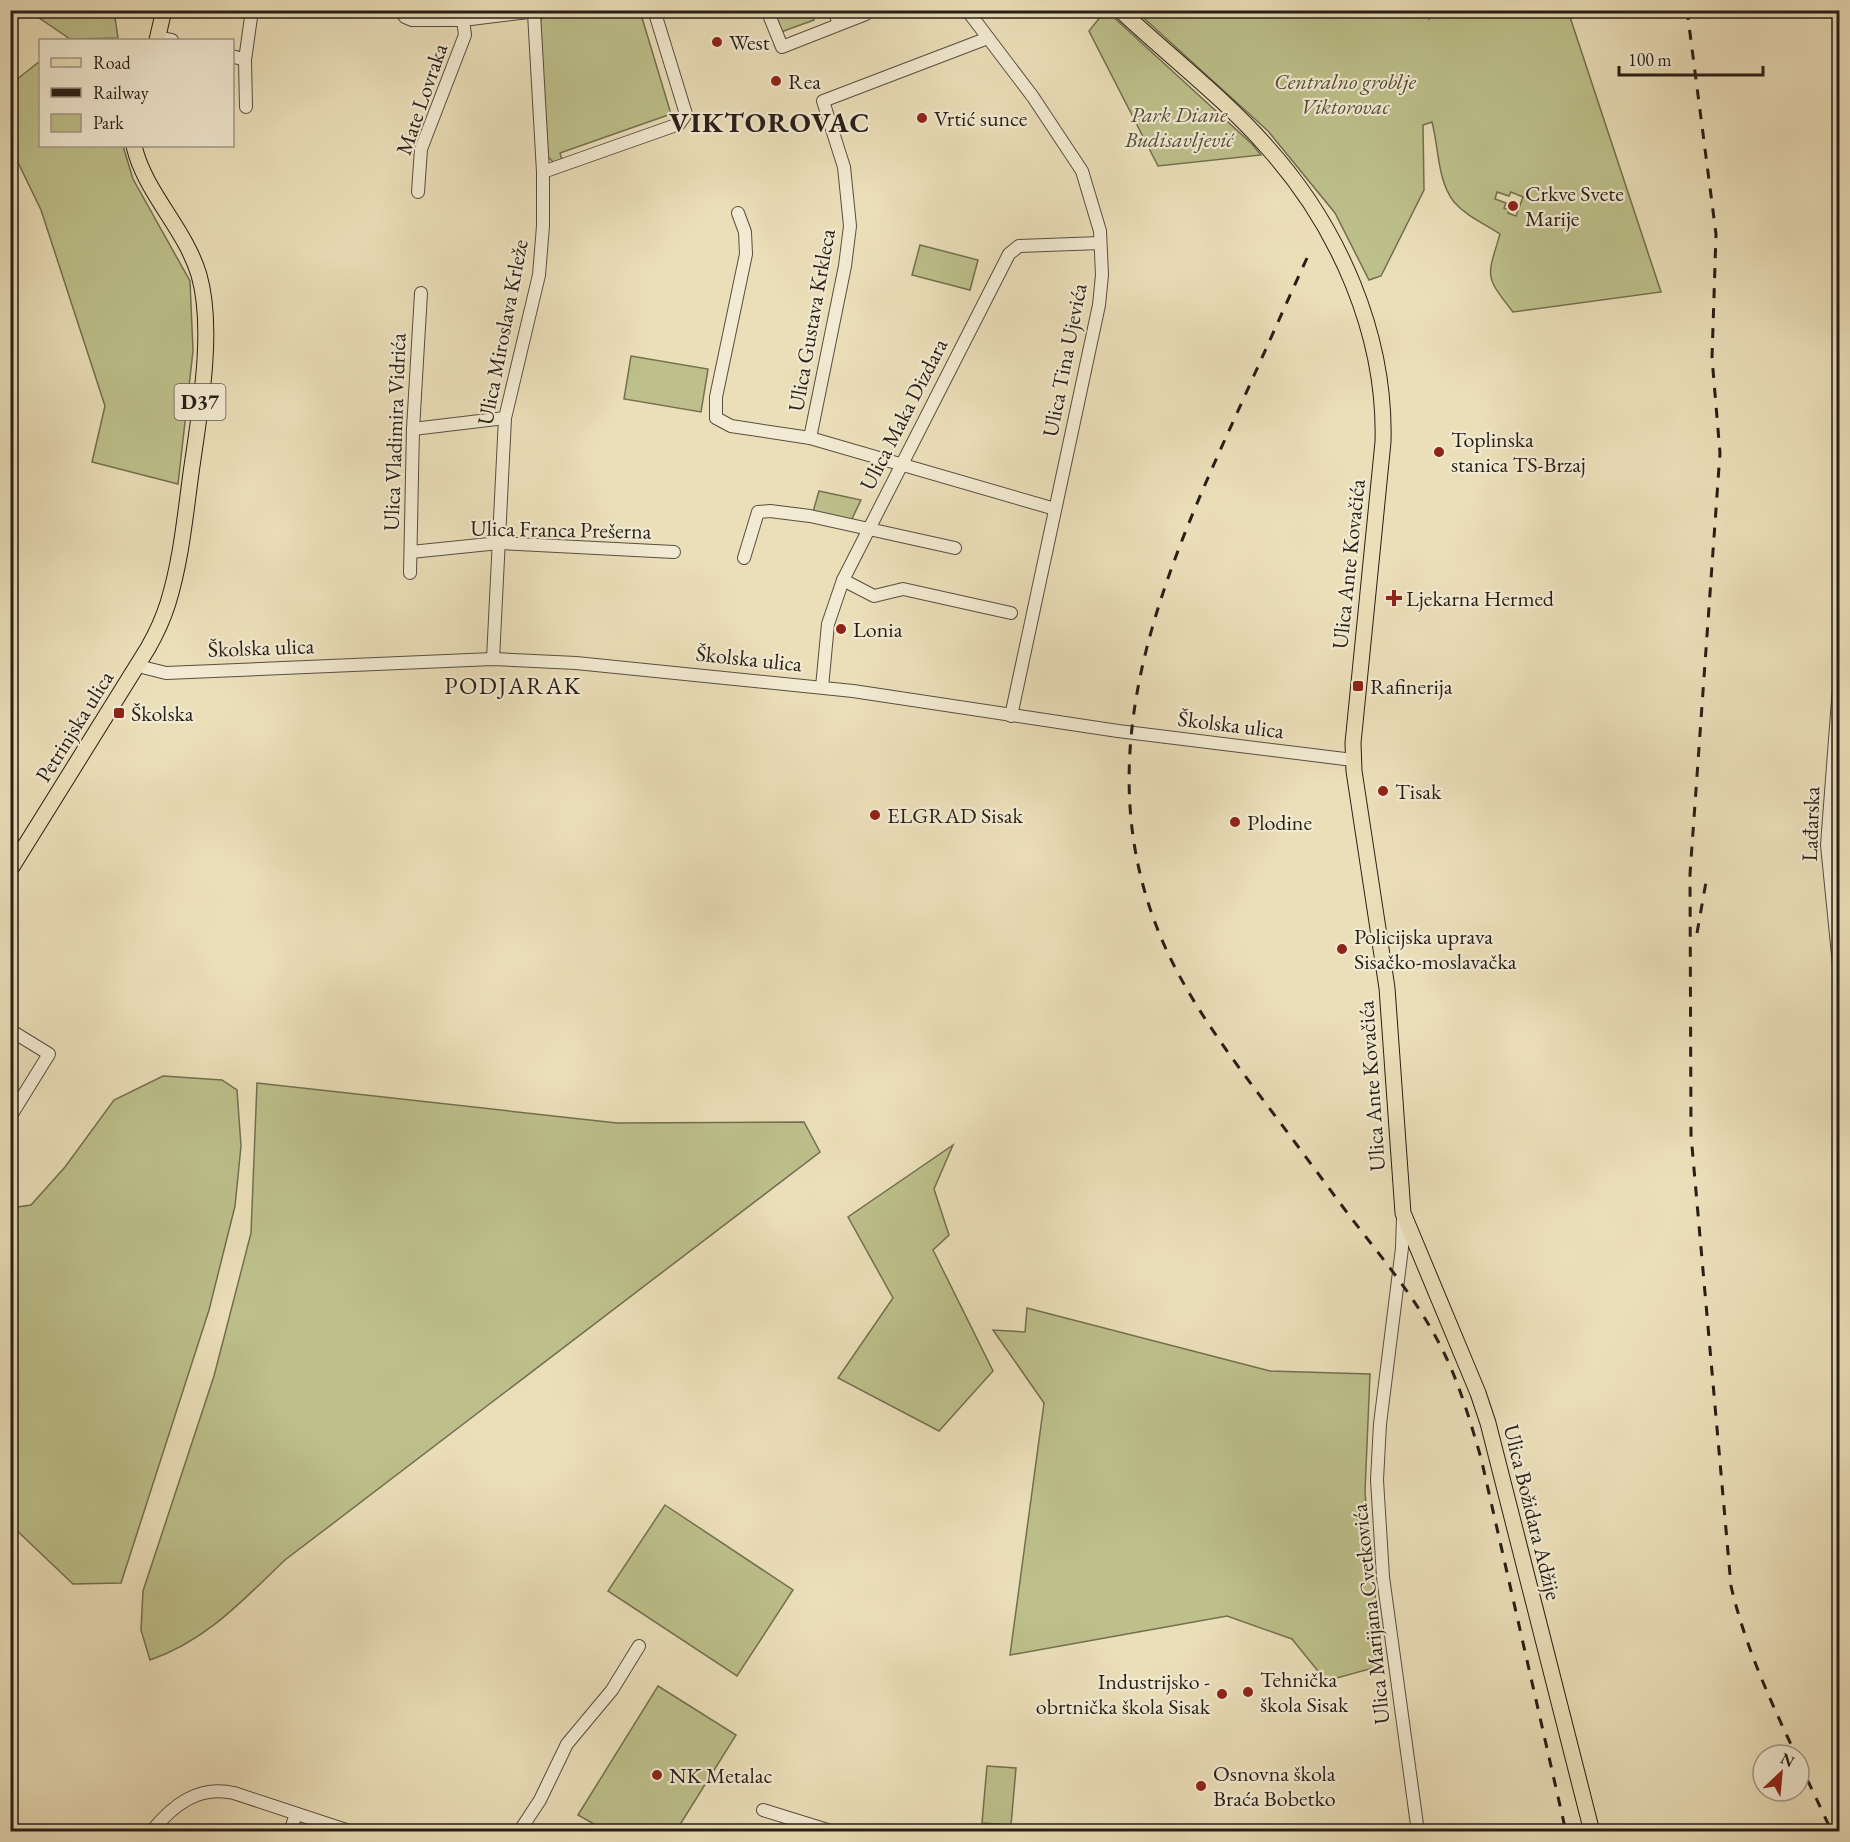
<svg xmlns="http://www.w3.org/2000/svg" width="1850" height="1842" font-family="'EB Garamond',serif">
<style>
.green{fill:#bdc08b;stroke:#726f50;stroke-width:1.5;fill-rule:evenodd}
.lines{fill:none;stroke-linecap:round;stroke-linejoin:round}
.minor-casing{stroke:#584e3f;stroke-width:14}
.major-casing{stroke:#271e16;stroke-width:17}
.minor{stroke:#f2ead2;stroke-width:12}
.major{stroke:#ebdfb9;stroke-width:15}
.rail{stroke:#271e16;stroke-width:3;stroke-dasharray:10 10;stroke-linecap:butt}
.poi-dot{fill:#8f2418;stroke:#f2ead2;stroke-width:2}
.labels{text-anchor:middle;stroke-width:4.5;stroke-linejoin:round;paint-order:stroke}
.shield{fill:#f2ead2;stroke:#645b4e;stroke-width:1.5}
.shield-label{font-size:21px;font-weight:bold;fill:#271e16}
.poi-label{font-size:22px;fill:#271e16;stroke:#f2ead2;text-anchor:start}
.park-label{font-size:22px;font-style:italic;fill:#544f39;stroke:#f2ead2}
.street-label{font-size:22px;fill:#271e16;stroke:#f2ead2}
.neighbourhood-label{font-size:24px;letter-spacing:1.5px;fill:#271e16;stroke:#f2ead2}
.district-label{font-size:28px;font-weight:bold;letter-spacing:1.5px;fill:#271e16;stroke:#f2ead2}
</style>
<rect width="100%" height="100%" fill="#ebdfb9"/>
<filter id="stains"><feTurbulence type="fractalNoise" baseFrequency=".00333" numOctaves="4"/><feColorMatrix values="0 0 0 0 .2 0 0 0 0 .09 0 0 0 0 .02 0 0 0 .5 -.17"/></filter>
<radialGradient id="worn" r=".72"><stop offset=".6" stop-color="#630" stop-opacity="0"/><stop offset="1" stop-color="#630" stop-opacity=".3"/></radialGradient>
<!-- green -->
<g class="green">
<polygon points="29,11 114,11 118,38 70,39"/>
<polygon points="561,11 640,11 671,114 560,153 562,160 554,163 548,157 540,22 543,15"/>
<polygon points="773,11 810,11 814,20 781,32"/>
<path d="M1427,11L1429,19L1434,11H1568L1661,292L1513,312C1484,275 1487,278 1500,234C1485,224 1466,216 1454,202C1437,180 1439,148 1432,122L1423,125L1424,190L1381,276L1369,280L1335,213L1268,131L1136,11ZM1497,192L1509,196L1511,192L1523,197L1516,216L1508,213L1509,210L1504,208L1506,203L1495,199Z"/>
<polygon points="1109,13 1252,144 1261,155 1158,166 1089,31 1101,16"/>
<polygon points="40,61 40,146 123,146 133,179 190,281 193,351 178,484 92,462 105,406 41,210 11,148 11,84"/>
<polygon points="920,245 978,260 970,290 912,275"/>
<polygon points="631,356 708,369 701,412 624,399"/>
<polygon points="819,491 861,500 851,521 813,512"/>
<polygon points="163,1076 222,1080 237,1090 241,1146 235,1206 209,1310 121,1583 73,1584 11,1525 11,1208 31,1205 65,1167 114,1100"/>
<path d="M257,1083L617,1123L804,1122L820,1152L285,1560C243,1600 206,1641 150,1660L141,1630L143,1591L214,1376L251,1233Z"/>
<polygon points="953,1145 934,1189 949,1235 933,1250 993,1371 939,1431 838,1378 893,1298 848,1217"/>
<polygon points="1027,1308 1270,1371 1370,1374 1365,1492 1371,1564 1384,1665 1326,1681 1292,1639 1227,1616 1010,1655 1044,1403 993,1330 1025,1332"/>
<polygon points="665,1505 793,1590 737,1676 608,1591"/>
<polygon points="658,1686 736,1735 676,1831 606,1831 578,1815"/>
<polygon points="987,1766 1016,1768 1011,1825 982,1823"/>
</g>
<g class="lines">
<defs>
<g id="minor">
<polyline points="401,10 405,17 412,20 463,20 545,10"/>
<polyline points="767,10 782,47 866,14"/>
<polyline points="834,10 839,24"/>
<polyline points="967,10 1033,97 1082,171 1100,231 1102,275 1099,305 1011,716"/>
<polyline points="158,37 172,40"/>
<polyline points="232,56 245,60 252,10"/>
<polyline points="245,60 246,107"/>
<polyline points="543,172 679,124 686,114 654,10"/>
<polyline points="418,192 421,149 465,35 463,20"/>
<polyline points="738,213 745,232 746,254 716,397 716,418 731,426 810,438 1055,509"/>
<polyline points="413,429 505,418"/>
<polyline points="810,438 845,266 850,226 844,167 823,101 988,38"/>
<polyline points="411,552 499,543 674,552"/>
<polyline points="744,558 758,512 770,511 810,516 955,548"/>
<polyline points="410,573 413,429 421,293"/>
<polyline points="843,580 874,596 903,589 1011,613"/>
<polyline points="493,659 505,418 539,275 543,226 543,172 534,13"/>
<polyline points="138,666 166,673 493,659 576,663 853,691 1118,731 1353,760"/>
<polyline points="1840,674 1827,845 1840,975"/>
<polyline points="822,687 828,624 843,580 1009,254 1019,246 1100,243"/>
<polyline points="10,1030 49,1054 10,1117"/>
<polyline points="1403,1217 1402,1248 1380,1424 1377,1480 1383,1577 1418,1832"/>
<polyline points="763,1810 834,1832"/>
<path d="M151,1832C173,1805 198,1785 234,1793L352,1832"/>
<polyline points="290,1832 296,1814"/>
<polyline points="519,1832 540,1800 567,1744 612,1690 639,1646"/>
</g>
<g id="major">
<path d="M1120,10C1169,56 1223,97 1267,147C1339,227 1386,335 1383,442L1353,743L1354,771L1387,988L1403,1213L1478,1393L1488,1423L1592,1832"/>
<polyline points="157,40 164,10"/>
<path d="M10,870L148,648C156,634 163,619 168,603C181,561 185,517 191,473C199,416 215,330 199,275C185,228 145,193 134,146"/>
</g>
</defs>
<!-- minor casing -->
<use href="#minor" class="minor-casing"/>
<!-- major casing -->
<use href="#major" class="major-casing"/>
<!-- minor -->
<use href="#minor" class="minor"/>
<!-- major -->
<use href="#major" class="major"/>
<!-- rail -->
<g class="rail">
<path d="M1687,10L1716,234L1712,358L1720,453L1690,874L1691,1135L1731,1586C1745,1646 1770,1700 1796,1755"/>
<path d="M1307,258C1280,317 1254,376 1227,435C1152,601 1085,771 1166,949C1197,1016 1244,1074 1288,1133C1309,1161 1330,1190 1352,1219C1386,1263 1422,1306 1446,1357C1461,1389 1471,1424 1481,1458L1566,1832"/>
<polyline points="1697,933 1706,882"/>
<polyline points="1799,1762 1832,1832"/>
</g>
</g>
<!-- markers -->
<g class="poi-dot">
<circle cx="717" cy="42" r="6"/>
<circle cx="776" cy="81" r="6"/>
<circle cx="922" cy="118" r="6"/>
<circle cx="1513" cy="206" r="6"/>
<circle cx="1439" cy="452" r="6"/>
<path d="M1391 589h6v6h6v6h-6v6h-6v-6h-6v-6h6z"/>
<circle cx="841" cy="629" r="6"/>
<rect x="1352" y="680" width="12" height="12" rx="3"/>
<rect x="113" y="707" width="12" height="12" rx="3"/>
<circle cx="1383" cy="791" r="6"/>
<circle cx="875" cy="815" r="6"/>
<circle cx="1235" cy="822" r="6"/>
<circle cx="1342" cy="949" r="6"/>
<circle cx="1248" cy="1692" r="6"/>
<circle cx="1222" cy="1694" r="6"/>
<circle cx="657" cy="1775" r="6"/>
<circle cx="1201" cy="1786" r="6"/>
</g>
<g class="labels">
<!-- shield labels -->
<rect class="shield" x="174.5" y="384" width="51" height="36" rx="4.5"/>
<g class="shield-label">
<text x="200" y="409">D37</text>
</g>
<!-- poi labels -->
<g class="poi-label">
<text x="729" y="50">West</text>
<text x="788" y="89">Rea</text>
<text x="934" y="126">Vrtić sunce</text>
<text x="1525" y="201">Crkve Svete<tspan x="1525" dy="25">Marije</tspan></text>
<text x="1451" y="447">Toplinska<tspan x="1451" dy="25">stanica TS-Brzaj</tspan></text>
<text x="1406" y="606">Ljekarna Hermed</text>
<text x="853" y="637">Lonia</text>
<text x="1370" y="694">Rafinerija</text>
<text x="131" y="721">Školska</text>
<text x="1395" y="799">Tisak</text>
<text x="887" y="823">ELGRAD Sisak</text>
<text x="1247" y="830">Plodine</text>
<text x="1354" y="944">Policijska uprava<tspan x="1354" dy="25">Sisačko-moslavačka</tspan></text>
<text x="1260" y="1687">Tehnička<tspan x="1260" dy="25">škola Sisak</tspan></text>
<text x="1210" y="1689" text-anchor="end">Industrijsko -<tspan x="1210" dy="25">obrtnička škola Sisak</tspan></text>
<text x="1213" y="1781">Osnovna škola<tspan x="1213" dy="25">Braća Bobetko</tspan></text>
<text x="669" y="1783">NK Metalac</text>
</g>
<!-- park labels -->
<g class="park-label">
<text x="1345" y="89">Centralno groblje<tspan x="1345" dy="25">Viktorovac</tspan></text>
<text x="1179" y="122">Park Diane<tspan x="1179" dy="25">Budisavljević</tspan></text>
</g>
<!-- street labels -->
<g class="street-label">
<text transform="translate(421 99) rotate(-71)" y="8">Mate Lovraka</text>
<text transform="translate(811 320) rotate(-80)" y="8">Ulica Gustava Krkleca</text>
<text transform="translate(502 332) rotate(-79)" y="8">Ulica Miroslava Krleže</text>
<text transform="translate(1064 360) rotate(-79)" y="8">Ulica Tina Ujevića</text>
<text transform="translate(903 414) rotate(-63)" y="8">Ulica Maka Dizdara</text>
<text transform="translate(394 432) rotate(-88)" y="8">Ulica Vladimira Vidrića</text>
<text transform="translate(561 529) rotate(1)" y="8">Ulica Franca Prešerna</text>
<text transform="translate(1348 564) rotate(-84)" y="8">Ulica Ante Kovačića</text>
<text transform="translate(261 647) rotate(-2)" y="8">Školska ulica</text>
<text transform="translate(749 658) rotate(6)" y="8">Školska ulica</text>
<text transform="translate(1231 724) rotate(7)" y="8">Školska ulica</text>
<text transform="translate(74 726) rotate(-58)" y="8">Petrinjska ulica</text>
<text transform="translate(1810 824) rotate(-88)" y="8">Lađarska</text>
<text transform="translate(1371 1086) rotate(-94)" y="8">Ulica Ante Kovačića</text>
<text transform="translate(1533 1512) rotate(76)" y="8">Ulica Božidara Adžije</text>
<text transform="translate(1370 1614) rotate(-96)" y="8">Ulica Marijana Cvetkovića</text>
</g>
<!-- neighbourhood labels -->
<g class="neighbourhood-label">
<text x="513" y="694">PODJARAK</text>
</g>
<!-- district labels -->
<g class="district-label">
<text x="770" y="132">VIKTOROVAC</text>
</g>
</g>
<!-- margin -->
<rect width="1850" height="1842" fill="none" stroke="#ebdfb9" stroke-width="36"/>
<rect x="12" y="12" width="1826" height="1818" fill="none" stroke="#271e16" stroke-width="3"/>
<rect x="18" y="18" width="1814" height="1806" fill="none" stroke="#271e16" stroke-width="1.5"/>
<!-- legend -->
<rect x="39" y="39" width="195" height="108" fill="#f2ead2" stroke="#a19887" stroke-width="1.5"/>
<rect x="51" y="58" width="30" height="9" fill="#ebdfb9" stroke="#a19887" stroke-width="1.5"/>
<text x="93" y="69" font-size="18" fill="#271e16">Road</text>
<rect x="51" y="88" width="30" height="9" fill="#271e16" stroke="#a19887" stroke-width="1.5"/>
<text x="93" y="99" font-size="18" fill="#271e16">Railway</text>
<rect x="51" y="114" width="30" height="18" fill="#bdc08b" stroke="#a19887" stroke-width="1.5"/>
<text x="93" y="129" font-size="18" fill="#271e16">Park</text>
<!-- north arrow -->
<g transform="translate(1781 1773) rotate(26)"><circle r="28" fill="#f2ead2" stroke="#a19887" stroke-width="1.5"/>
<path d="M0-4.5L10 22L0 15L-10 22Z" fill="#8f2418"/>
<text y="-9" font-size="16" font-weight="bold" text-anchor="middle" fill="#271e16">N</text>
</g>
<!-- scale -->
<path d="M1619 66v9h144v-9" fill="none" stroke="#271e16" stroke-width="3"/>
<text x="1628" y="66" font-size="18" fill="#271e16" stroke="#f2ead2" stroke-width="4.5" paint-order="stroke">100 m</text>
<rect width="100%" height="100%" filter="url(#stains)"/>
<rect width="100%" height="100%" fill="url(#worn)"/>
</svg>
